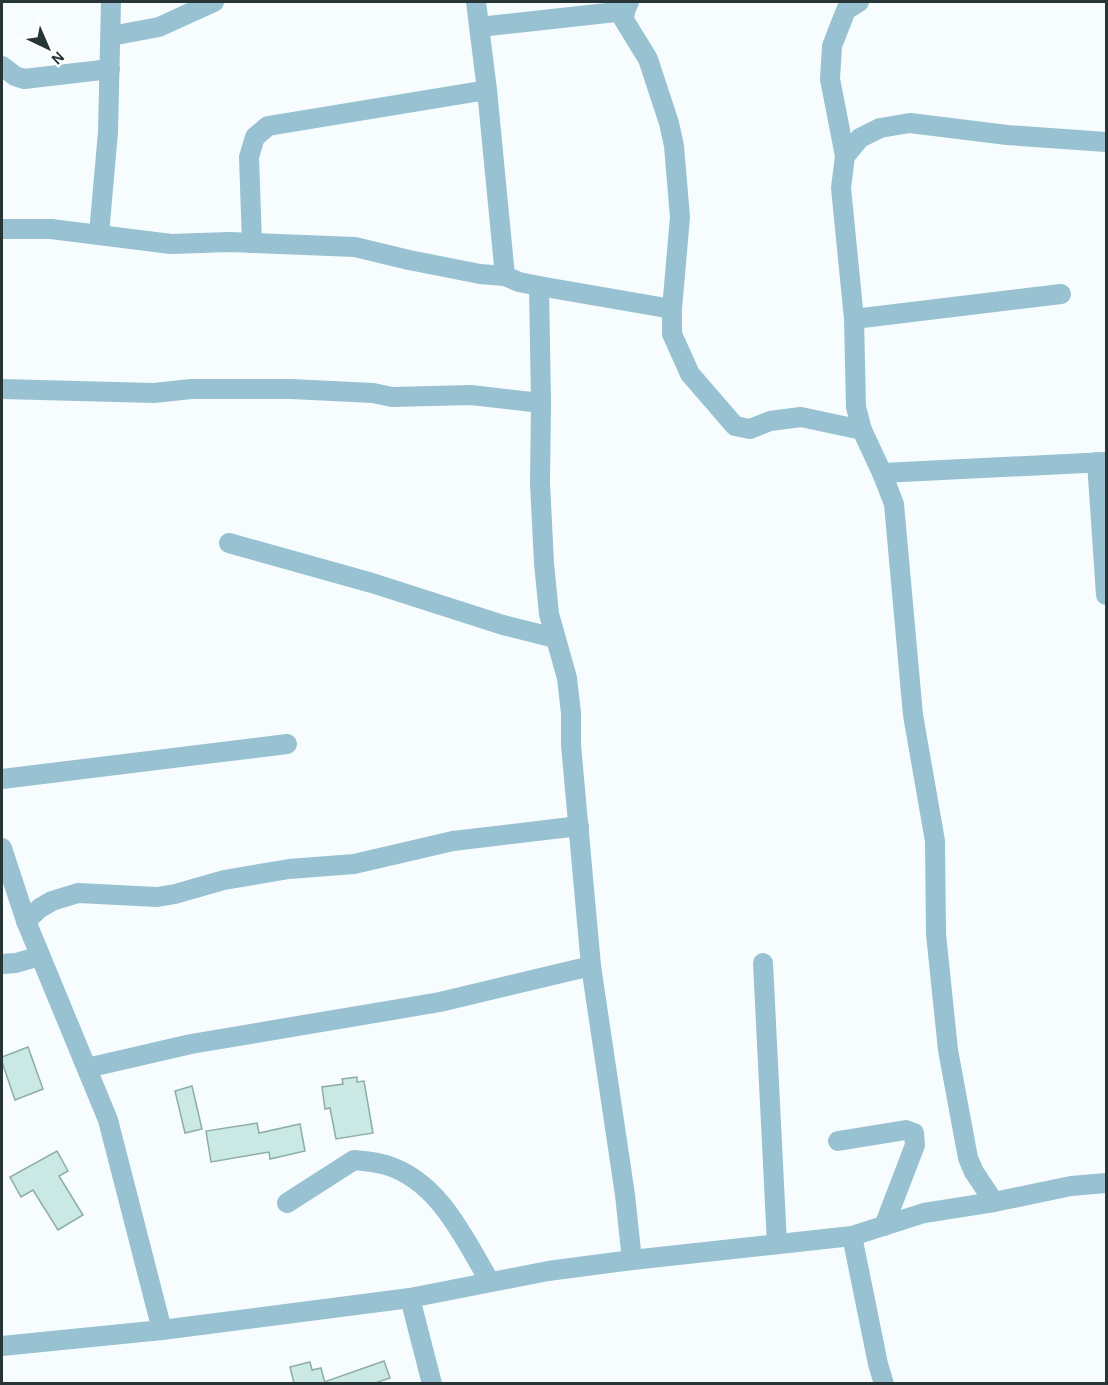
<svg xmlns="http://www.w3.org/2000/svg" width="1108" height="1385" font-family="'Alegreya Sans',sans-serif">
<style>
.building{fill:#cae9e5;stroke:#8eaca8;stroke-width:1.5}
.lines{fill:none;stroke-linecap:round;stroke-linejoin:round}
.minor{stroke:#98c1d1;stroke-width:20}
</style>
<rect width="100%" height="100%" fill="#f7fdfe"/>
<!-- building -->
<g class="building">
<polygon points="28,1047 43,1089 15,1100 2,1062 2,1057"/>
<polygon points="357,1077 357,1082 364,1081 373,1133 336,1139 330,1108 325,1109 322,1087 343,1084 342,1079"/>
<polygon points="192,1086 202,1129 185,1133 175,1091"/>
<polygon points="257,1123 259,1133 300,1124 305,1151 270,1159 269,1152 211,1162 206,1131"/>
<polygon points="57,1151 68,1171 59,1176 83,1215 58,1230 33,1190 21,1197 10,1177"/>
<polygon points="384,1361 390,1378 375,1383 325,1383 324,1382"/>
<polygon points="310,1362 312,1370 321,1368 325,1383 294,1383 290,1367"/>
</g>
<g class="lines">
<!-- minor -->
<g class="minor">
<polyline points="476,2 487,90 505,276"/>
<polyline points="629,2 625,11 624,20 648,59 669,123 674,146 680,217 672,309 672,334 690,374 735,426 750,429 770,421 801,417 862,430"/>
<polyline points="479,27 625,11"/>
<polyline points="111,36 159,27 214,2"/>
<polyline points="2,66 15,76 24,79 110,69"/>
<polyline points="845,156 830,79 832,46 846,10 859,2"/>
<polyline points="2,229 51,229 171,244 229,242 355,247 409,260 480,274 505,276 519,282 539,286 541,403 540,483 544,563 549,614 567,678 571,713 571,745 591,966 625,1195 632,1260"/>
<polyline points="99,234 108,132 111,2"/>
<polyline points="252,243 249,157 255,137 268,126 487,90"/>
<polyline points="539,286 672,309"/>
<polyline points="854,319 1061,294"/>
<polyline points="2,389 154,393 191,389 291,389 373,393 392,397 471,395 541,403"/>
<polyline points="1097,462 1106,595"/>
<polyline points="882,473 1106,462"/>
<polyline points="229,543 372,583 503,625 555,638"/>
<polyline points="2,779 287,744"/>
<polyline points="2,848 26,921 108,1120 162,1330"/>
<polyline points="26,921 40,908 52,901 78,893 157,897 175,894 224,880 289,869 354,864 453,841 579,826"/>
<polyline points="763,963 777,1244"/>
<polyline points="2,964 16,963 40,956"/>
<polyline points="87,1068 191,1044 440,1002 591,966"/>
<polyline points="838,1141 906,1130 914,1133 915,1145 884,1226"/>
<polyline points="994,1202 974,1172 968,1158 948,1050 936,934 935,841 913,715 894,504 882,473 862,430 856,407 854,319 841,188 845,156 860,138 880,128 910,123 1007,135 1106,142"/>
<path d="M287,1203L354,1160C364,1161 376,1162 386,1165C439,1181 464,1238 490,1282"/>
<polyline points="852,1236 878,1364 884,1384"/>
<polyline points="410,1298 432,1384"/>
<polyline points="2,1346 162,1330 410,1298 548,1271 632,1260 852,1236 924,1213 994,1202 1071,1186 1106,1183"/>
</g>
</g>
<!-- border -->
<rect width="1108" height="1385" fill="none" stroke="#283536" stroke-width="6"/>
<!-- north arrow -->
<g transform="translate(48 48) rotate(136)" stroke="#ffffff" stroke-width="4.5" paint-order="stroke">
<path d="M0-4.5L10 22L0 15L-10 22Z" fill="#283536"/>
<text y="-9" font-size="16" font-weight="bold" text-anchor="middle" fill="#283536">N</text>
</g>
</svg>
